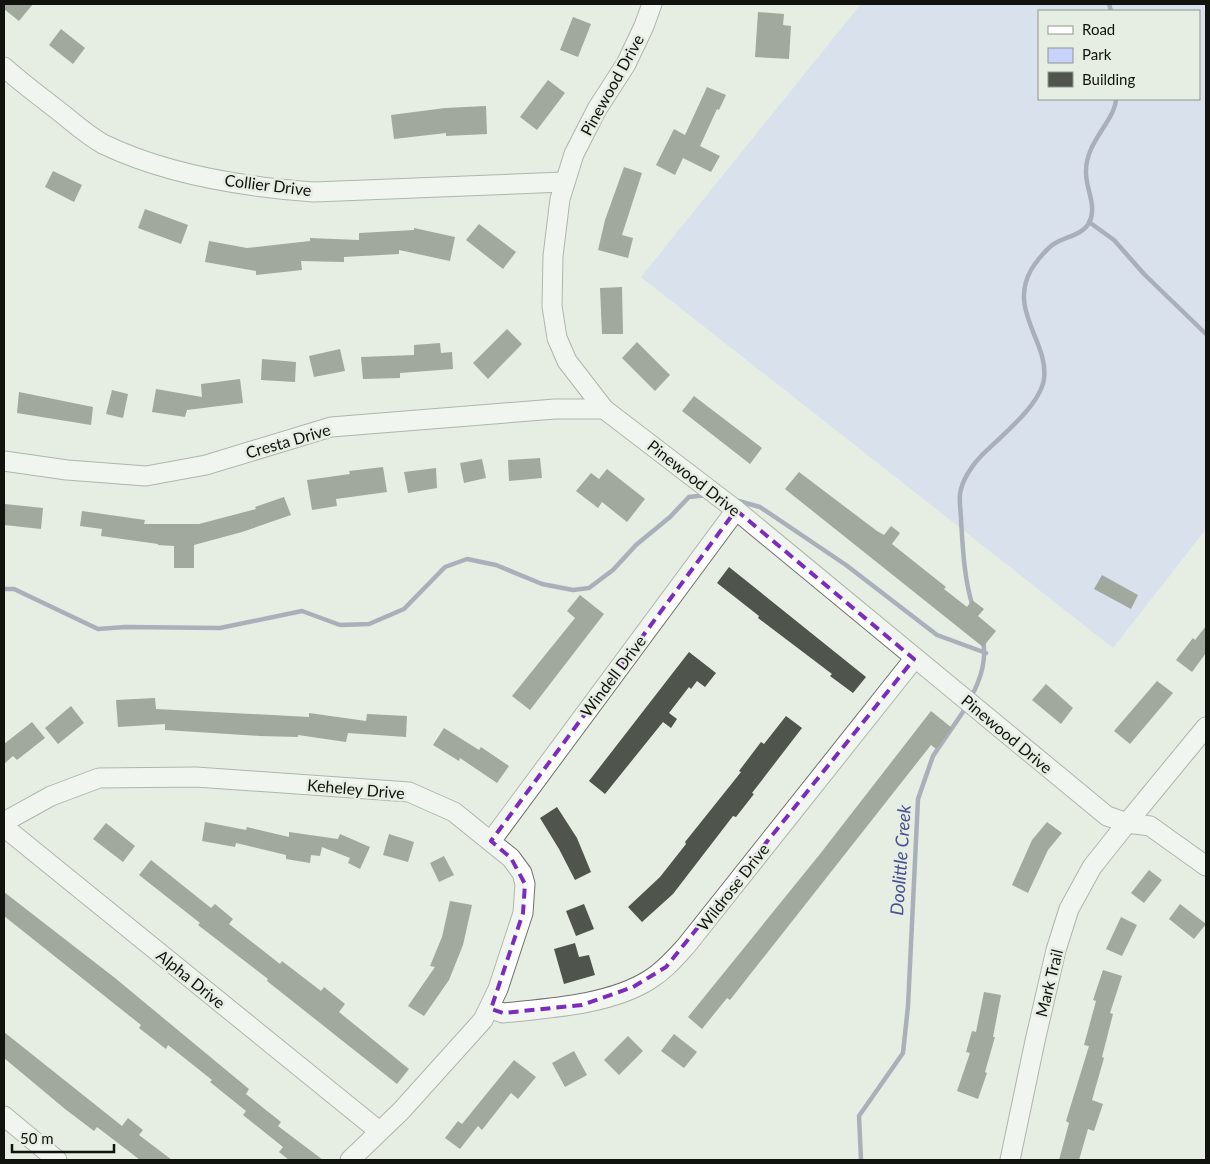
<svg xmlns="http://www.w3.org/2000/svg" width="1210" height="1164" font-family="Lato,sans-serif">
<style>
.green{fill:#c9d2fb;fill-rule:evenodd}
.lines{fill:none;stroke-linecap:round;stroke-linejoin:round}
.stream{stroke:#5f678a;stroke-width:4.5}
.building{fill:#4f544c}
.minor-casing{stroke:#6d7269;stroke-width:21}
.minor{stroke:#fff;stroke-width:19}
.marked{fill:none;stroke:#7b2cbf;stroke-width:4;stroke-dasharray:10 6;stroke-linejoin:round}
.labels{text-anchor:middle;stroke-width:5;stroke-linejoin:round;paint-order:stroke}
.street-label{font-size:16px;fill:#11130f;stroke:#e6ede2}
.water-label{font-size:18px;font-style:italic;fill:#485192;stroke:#e6ede2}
</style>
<rect width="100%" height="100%" fill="#e6ede2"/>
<!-- green -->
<path class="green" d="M861,4H1206V529L1113,648L641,277ZM1039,11H1199V99H1039Z"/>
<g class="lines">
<!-- stream -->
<g class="stream">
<polyline points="1109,4 1111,11"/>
<polyline points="1089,222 1114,240 1144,274 1206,334"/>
<polyline points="735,500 760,507 846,565 937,635 986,653"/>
<polyline points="4,589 14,589 98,629 125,627 220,628 302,611 340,625 369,624 404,609 445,567 467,559 496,565 542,584 573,590 589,588 613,570 636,545 670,517 689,497 708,495"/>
<path d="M973,607C964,579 963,550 961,520C961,512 959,502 960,494C962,480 972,465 982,455C1000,437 1040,406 1044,379C1049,342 1008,311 1031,270C1035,263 1044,252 1051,246C1062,237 1082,236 1089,223C1098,206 1085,188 1086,171C1086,141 1115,121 1116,99"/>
<path d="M971,697C981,679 987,661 983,640"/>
<polyline points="861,1160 859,1116 903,1053 908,1006 918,799 933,756 967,706"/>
</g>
</g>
<!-- building -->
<g class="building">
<polygon points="4,4 33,4 19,21 4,9"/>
<polygon points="758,12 784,14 783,25 791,26 789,59 755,57"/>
<polygon points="573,17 591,24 578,57 560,50"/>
<polygon points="61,29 85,48 73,64 49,45"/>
<polygon points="548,80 565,93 537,130 520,117"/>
<polygon points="707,87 726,95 719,110 717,109 700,146 720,156 711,172 683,158 675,175 656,165 674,129 685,135"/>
<polygon points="486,106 487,134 446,136 446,133 394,139 391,115 445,108"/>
<polygon points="624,167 642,173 622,235 633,238 628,258 598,250 605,220"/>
<polygon points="53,171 82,185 74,202 45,187"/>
<polygon points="145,209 188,225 181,244 138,228"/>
<polygon points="479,224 516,252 503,269 466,240"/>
<polygon points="414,228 455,237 450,261 399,250 399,254 344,257 344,262 301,261 302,270 256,275 256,271 205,262 209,241 247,248 310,241 310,238 359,240 359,233 414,230"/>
<polygon points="622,287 623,334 602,334 600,288"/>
<polygon points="507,329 522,344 488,379 473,363"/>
<polygon points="637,342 670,375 655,391 622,358"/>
<polygon points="440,343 441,353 452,352 453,369 400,373 400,378 363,379 361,357 414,355 414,345"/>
<polygon points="340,349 345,371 314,377 309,356"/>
<polygon points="262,359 296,362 295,382 261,380"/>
<polygon points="240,379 243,403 187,410 185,417 152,412 156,389 202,397 201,384"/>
<polygon points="112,390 128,394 123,418 106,414"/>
<polygon points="19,392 93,407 91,425 17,413"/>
<polygon points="694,396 762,448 750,464 682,411"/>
<polygon points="540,458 542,478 509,481 508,460"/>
<polygon points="482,459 486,478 464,483 460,463"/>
<polygon points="383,467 387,492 336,499 337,506 312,510 307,480 350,474 349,471"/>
<polygon points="436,468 437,488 408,493 404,472"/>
<polygon points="607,469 645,499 627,522 602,502 598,508 576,491 591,473 599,479"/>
<polygon points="799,472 877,531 884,535 891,526 900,533 892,544 946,587 944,589 967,607 972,600 984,609 978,616 996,631 983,647 785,489"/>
<polygon points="284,497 291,515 242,532 194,545 194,568 174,568 174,546 158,545 158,544 101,536 102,529 80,526 82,511 145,520 144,524 199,524 256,509 255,507"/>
<polygon points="5,504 43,508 41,529 4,525"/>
<polygon points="729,567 866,677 853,693 830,676 832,674 758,618 759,616 717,583"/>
<polygon points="1102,575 1138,595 1131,609 1094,589"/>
<polygon points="580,595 604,614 530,710 512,696 575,618 567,611"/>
<polygon points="1206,626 1206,653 1192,672 1176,660 1193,638 1195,640"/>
<polygon points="689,652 716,673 705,687 697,681 691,689 689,687 669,713 677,719 671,728 663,722 605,794 589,781"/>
<polygon points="1157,681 1173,693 1130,744 1114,731"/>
<polygon points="1046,684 1073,708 1061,724 1032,700"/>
<polygon points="155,698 156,709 309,717 309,713 366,721 367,714 407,716 406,737 348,733 346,742 298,735 298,737 260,736 165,730 165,724 118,727 116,700"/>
<polygon points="71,706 84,723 58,744 45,728"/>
<polygon points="931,711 952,728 936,749 931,745 730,1000 727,998 702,1029 688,1017 820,854"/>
<polygon points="786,716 802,728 752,793 754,794 736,817 733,816 673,894 642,922 628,907 660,877 686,844 685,842 741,772 739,771 761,742 764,744"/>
<polygon points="32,722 45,738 17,760 13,756 4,764 4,744"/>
<polygon points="444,728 479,750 481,747 509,766 497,783 460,758 459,761 433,745"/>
<polygon points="557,807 577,838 591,872 575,880 559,849 540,818"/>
<polygon points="205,822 246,830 247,827 289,837 289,832 338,839 340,834 370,847 360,869 348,863 350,858 322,847 320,856 311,855 310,863 286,859 286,855 236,843 235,847 202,841"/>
<polygon points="1047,822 1062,833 1048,850 1028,893 1012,885 1032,840"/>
<polygon points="106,823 135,846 123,862 93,839"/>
<polygon points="389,834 414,842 408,862 383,855"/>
<polygon points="444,856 454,875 439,882 430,863"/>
<polygon points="151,860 211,908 215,904 233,919 229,924 280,964 282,961 321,991 324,987 345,1004 339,1012 409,1069 397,1084 267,981 268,979 198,925 200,923 139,875"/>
<polygon points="1149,870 1162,880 1144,903 1131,893"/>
<polygon points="4,892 115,978 249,1089 246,1094 281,1122 278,1126 323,1160 289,1160 279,1152 283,1147 243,1115 246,1111 210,1082 212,1080 168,1045 166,1049 139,1028 141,1025 4,916"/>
<polygon points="450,901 472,905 463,945 449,980 424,1016 408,1006 435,967 430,966 442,937"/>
<polygon points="584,904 594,929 576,936 566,911"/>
<polygon points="1180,904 1206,924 1194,939 1169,919"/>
<polygon points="1121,917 1137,925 1122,956 1106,949"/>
<polygon points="575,943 579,957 589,955 595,975 564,984 554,949"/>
<polygon points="1103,970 1122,976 1110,1013 1113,1014 1102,1057 1104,1058 1092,1100 1103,1104 1094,1131 1088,1129 1079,1160 1059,1160 1069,1123 1066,1121 1089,1046 1084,1045 1096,1001 1093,1000"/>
<polygon points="984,992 1001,995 993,1037 995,1037 985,1072 987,1073 978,1099 957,1091 970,1053 966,1052 972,1031 976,1032"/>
<polygon points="4,1032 122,1126 128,1118 143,1130 139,1135 172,1160 140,1160 97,1127 94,1131 65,1109 4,1058"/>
<polygon points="674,1034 697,1052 684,1068 661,1051"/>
<polygon points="628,1036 643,1051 619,1075 604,1060"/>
<polygon points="574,1051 587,1075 565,1087 552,1063"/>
<polygon points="514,1060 536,1077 518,1099 511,1093 482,1130 478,1126 460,1149 445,1138 458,1121 462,1124"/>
</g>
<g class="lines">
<defs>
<g id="minor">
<polyline points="652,4 644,26 626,64 597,109 574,154 560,199 553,256 552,306 557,338 567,361 604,409 736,510 1107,816 1127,823 1206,727"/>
<path d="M4,67C22,83 41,97 60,112C74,123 87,135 103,144C167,175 244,187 314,192L564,182"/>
<polyline points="4,461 67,470 146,476 206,465 331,427 555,409 604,409"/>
<polyline points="4,822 51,796 99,778 196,777 409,792 454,812 511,858 522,873 525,884 523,913 498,989 483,1020 401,1111 350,1160"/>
<polyline points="4,827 379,1131"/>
<polyline points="491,841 736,510"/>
<path d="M491,1009L503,1013C549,1008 609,1005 649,980C664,971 675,958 686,946L914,659"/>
<polyline points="4,1116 57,1160"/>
<polyline points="1010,1160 1035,1041 1056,950 1069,909 1092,867 1127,823 1150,826 1206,866"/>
</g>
</defs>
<!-- minor casing -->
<use href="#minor" class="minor-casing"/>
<!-- minor -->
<use href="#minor" class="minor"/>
</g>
<!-- marked area -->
<path d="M0 0H1210V1164H0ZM736,510L914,659L666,967L633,987L582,1005L503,1013L491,1009L523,913L525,884L511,858L491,841Z" fill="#e6ede2" fill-opacity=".55" fill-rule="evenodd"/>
<path class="marked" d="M736,510L914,659L666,967L633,987L582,1005L503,1013L491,1009L523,913L525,884L511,858L491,841Z"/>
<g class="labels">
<!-- street labels -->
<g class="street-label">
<text transform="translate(612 85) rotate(-61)" y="6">Pinewood Drive</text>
<text transform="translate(268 185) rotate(7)" y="6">Collier Drive</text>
<text transform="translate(288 441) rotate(-16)" y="6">Cresta Drive</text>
<text transform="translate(694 478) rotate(38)" y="6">Pinewood Drive</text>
<text transform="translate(613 676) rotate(-53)" y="6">Windell Drive</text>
<text transform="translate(1007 734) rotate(40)" y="6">Pinewood Drive</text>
<text transform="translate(356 789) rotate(5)" y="6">Keheley Drive</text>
<text transform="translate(733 887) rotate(-52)" y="6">Wildrose Drive</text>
<text transform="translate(191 979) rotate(39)" y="6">Alpha Drive</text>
<text transform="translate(1049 983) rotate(-76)" y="6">Mark Trail</text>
</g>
<!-- water labels -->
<g class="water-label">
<text transform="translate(901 860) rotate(-86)" y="6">Doolittle Creek</text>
</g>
</g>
<!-- border -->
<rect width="1210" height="1164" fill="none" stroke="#11130f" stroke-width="10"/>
<!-- legend -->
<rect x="1038" y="10" width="162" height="90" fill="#e6ede2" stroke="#91968e"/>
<rect x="1048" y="26" width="25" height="8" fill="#ffffff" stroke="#91968e"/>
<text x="1082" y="35" font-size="15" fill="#11130f">Road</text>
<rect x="1048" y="48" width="25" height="15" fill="#c9d2fb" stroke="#91968e"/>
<text x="1082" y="60" font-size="15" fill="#11130f">Park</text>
<rect x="1048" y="72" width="25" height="15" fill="#4f544c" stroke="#91968e"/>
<text x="1082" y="85" font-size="15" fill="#11130f">Building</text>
<!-- scale -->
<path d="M12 1144v8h102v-8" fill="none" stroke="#11130f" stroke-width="2.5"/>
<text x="20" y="1144" font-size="15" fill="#11130f" stroke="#e6ede2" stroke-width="4" paint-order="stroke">50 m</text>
</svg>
